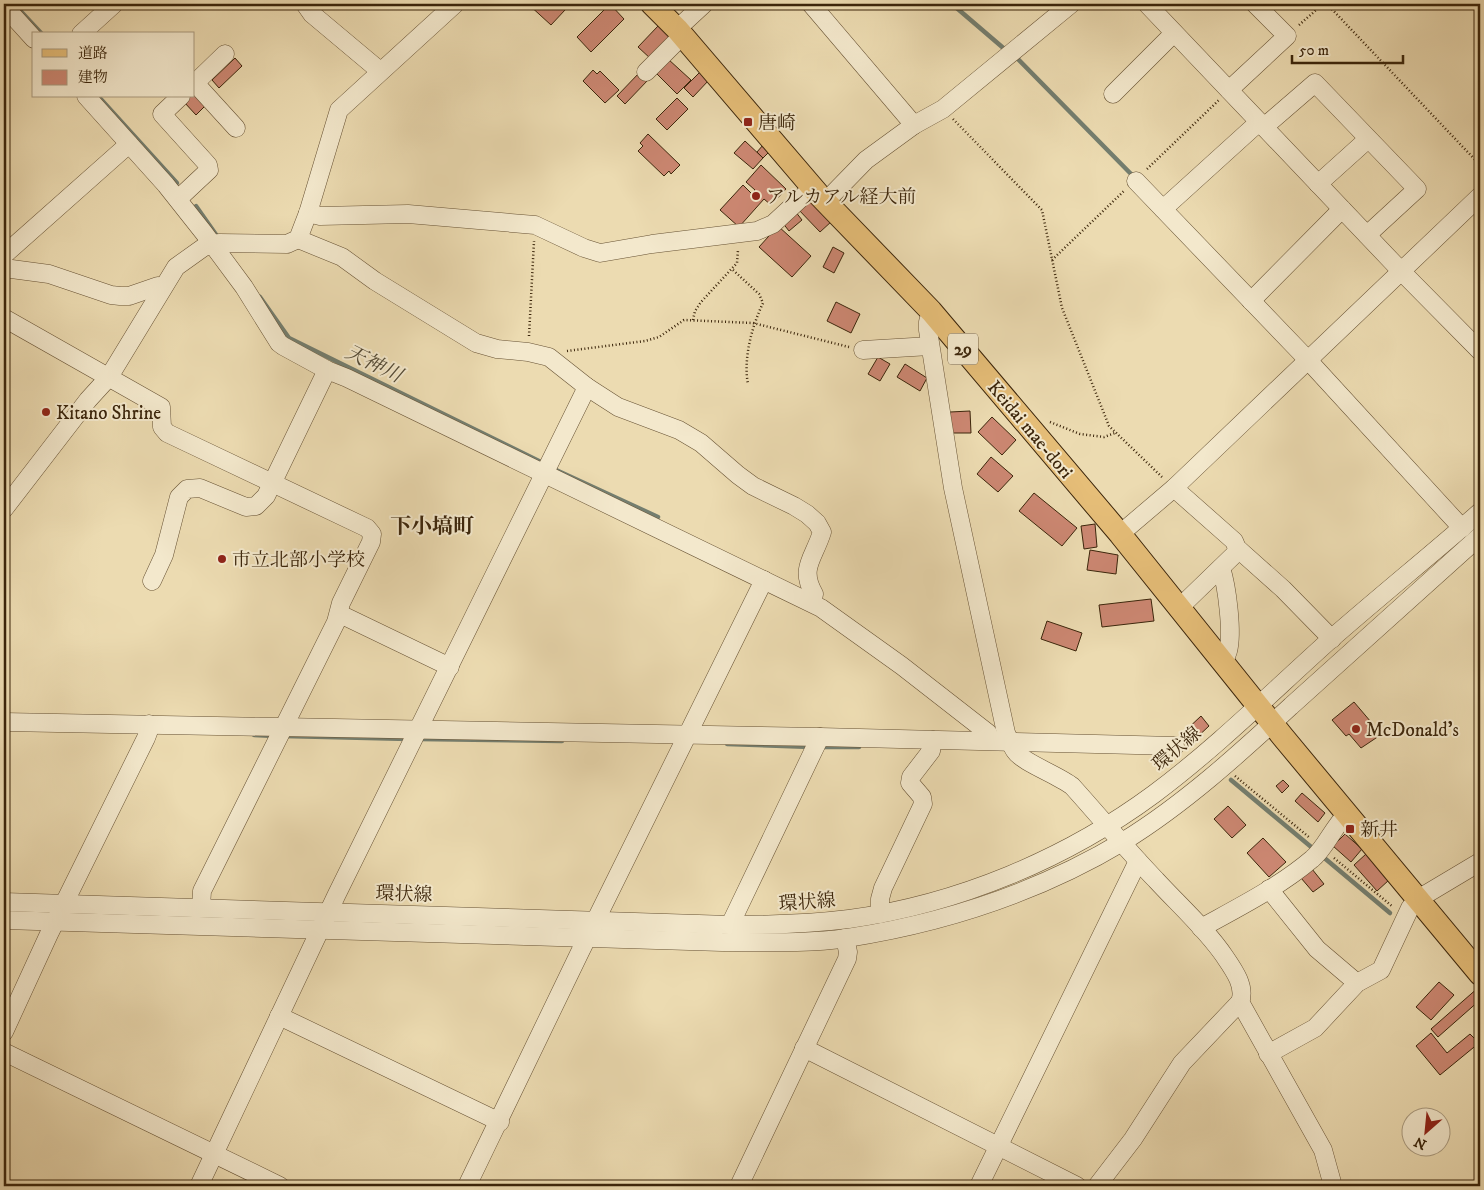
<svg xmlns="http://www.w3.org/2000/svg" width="1484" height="1190" font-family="'IM FELL DW Pica','Noto Serif JP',serif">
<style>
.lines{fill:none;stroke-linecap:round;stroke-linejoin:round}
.stream{stroke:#747e6f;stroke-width:4.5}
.building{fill:#cc8772;stroke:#3b250b}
.minor-casing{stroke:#675234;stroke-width:19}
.major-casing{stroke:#3b250b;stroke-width:24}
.path{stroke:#3b250b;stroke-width:2.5;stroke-dasharray:1 2.5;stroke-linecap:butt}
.minor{stroke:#f3e8cc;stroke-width:18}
.major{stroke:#e6be78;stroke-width:22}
.poi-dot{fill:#8f2418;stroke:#f3e8cc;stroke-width:2}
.labels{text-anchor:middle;stroke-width:4;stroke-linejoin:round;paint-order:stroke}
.shield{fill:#f3e8cc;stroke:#726045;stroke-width:1}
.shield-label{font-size:18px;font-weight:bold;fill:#3b250b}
.poi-label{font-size:19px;fill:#3b250b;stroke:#f3e8cc;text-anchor:start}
.street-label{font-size:19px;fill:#3b250b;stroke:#f3e8cc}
.water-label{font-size:20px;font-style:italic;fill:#534a35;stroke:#f3e8cc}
.quarter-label{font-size:21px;font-weight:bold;fill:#3b250b;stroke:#f3e8cc}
</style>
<rect width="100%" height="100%" fill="#ecdbb1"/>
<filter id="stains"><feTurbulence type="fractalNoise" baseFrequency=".004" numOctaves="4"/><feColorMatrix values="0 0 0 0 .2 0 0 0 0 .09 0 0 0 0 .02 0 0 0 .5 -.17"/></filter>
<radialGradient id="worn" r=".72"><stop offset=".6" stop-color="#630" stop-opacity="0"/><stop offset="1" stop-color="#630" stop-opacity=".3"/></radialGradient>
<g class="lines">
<!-- stream -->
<g class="stream">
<polyline points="14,4 42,34"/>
<polyline points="952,4 1008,52"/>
<polyline points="1015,56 1133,176"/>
<polyline points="98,96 177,183"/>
<polyline points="196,206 217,236"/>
<polyline points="260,297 289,338 541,462"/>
<polyline points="556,470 658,517"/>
<polyline points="254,735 274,736"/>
<polyline points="284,736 409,739"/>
<polyline points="419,739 562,741"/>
<polyline points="727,744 811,747"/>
<polyline points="819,747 859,747"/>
<polyline points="1231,780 1316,851"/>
<polyline points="1322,856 1390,913"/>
<polyline points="1477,923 1480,925"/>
</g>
</g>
<!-- building -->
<g class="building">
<polygon points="528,4 559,4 565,10 551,25"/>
<polygon points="610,4 624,19 591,52 577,37"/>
<polygon points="658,26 671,38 651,59 638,47"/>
<polygon points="235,58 242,66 219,88 212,80"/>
<polygon points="668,59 691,80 677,94 655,72"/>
<polygon points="593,70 597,74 600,71 619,90 605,103 583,81"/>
<polygon points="640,72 648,80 625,104 617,96"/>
<polygon points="700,72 709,80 693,97 684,88"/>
<polygon points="194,93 206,105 196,115 184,102 190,96 194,96"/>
<polygon points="677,98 688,109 667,130 656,119"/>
<polygon points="648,134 680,165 671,174 669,171 664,176 638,151 643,146 640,143"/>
<polygon points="745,141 763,158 753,169 734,153"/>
<polygon points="763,145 770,151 763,158 757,152"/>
<polygon points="761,165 786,189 771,205 764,199 739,227 720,210 743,185 752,194 755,190 746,182"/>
<polygon points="809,198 832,221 820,232 797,208"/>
<polygon points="795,211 802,220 789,231 782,222"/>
<polygon points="778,226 811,256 792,277 759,247"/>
<polygon points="833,247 844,253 834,273 823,267"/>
<polygon points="836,302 860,314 851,333 827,321"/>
<polygon points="878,357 890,364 880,381 868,374"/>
<polygon points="905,364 927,378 920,391 897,377"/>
<polygon points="970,411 971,433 950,433 950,412"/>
<polygon points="992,417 1016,440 1002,455 978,432"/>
<polygon points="991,457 1013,476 998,492 977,474"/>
<polygon points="1034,493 1077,528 1062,546 1019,511"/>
<polygon points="1095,524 1097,547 1084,549 1081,526"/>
<polygon points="1090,550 1118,555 1116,574 1087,570"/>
<polygon points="1151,599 1154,621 1102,627 1099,605"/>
<polygon points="1047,621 1082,633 1076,651 1041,639"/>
<polygon points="1354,702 1371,722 1368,724 1379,736 1361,748 1349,734 1346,736 1332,720"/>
<polygon points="1201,716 1209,726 1193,741 1184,732"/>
<polygon points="1283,780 1289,786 1282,793 1276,786"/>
<polygon points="1302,793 1325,813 1318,822 1295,801"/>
<polygon points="1228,806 1246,825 1232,838 1214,819"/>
<polygon points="1345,834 1362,849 1351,862 1333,846"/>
<polygon points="1263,838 1286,862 1269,877 1247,853"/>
<polygon points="1366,854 1389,880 1377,891 1354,865"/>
<polygon points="1312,869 1324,884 1313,892 1301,878"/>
<polygon points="1439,982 1454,995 1431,1020 1416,1007"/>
<polygon points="1479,987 1480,989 1480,1000 1438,1037 1431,1029"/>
<polygon points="1431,1033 1447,1053 1470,1034 1479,1043 1440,1075 1416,1046"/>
</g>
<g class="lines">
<defs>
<g id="minor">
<polyline points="305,4 312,14 380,71"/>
<polyline points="811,4 914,125 943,109 1071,4"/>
<polyline points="1147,4 1401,271 1480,351"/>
<polyline points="4,6 34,39"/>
<polyline points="677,29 704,4"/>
<polyline points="81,34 114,4"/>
<polyline points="646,72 682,36"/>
<polyline points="195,83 236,128"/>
<polyline points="194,84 225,54"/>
<polyline points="1229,90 1287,36 1255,4"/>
<polyline points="1113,94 1174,33"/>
<polyline points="86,96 166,185 204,233 244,287 279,343 283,346 327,370 347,378 821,608 902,666 988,733 990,740"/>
<polyline points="1264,127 1315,83 1417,189 1367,235"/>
<polyline points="1136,181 1307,359 1462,528"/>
<polyline points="1318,184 1368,139"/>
<polyline points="178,199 209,170 208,165 162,114 181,96"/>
<polyline points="825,202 866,160 914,125"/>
<polyline points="1163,209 1259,122"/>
<polyline points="308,213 320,216 408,214 535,225 584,248 600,253 652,244 757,231 773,224 812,188"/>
<path d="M298,239L342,257L375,281L476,343L497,349L528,352L549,357L587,387L618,407L679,430L701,443L738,475L753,486L794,506L807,514L817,523L822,532C814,558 799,568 814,594L812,603"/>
<polyline points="4,255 129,144"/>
<polyline points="4,268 49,274 111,295 120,296 129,296 158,286 163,287"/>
<polyline points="1251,301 1342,209"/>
<path d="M931,311L928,322V330L953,488L1006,733C1009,739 1011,745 1015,751C1022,762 1058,775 1072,786C1100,817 1127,850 1156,880C1179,905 1206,929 1225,957C1234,970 1246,987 1240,1002L1182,1063L1133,1139L1097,1186"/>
<polyline points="4,318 161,407 162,427 167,433 367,528 372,534 371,542 341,603 336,622 202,891 201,907"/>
<polyline points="863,350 930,346"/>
<polyline points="1174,488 1234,541 1237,548 1283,589 1332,639"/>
<polyline points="4,509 88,400 109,377 176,267 204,247 219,243 287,244 298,239 308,213 339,110 455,4"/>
<polyline points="1120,534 1174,488 1480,196"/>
<path d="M1221,568C1227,586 1233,633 1228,651C1227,655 1225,659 1223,662"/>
<polyline points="152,581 164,555 179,497 187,489 200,488 246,507 256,506 266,496 327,370"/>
<polyline points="1179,608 1239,550"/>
<polyline points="339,615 344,616 450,667"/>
<polyline points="4,722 820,737 1175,746"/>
<polyline points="1269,889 1317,949 1357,983"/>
<path d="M4,902L730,925C770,925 809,924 849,919C958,904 1066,859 1154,794C1217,747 1273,691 1331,639C1380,596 1431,555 1480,512"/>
<polyline points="880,914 880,899 883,888 923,804 922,797 910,783 911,777 931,751 933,740"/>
<path d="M4,920L722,942C762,942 807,944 847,938C944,923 1039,892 1124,841C1184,804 1239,754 1291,706C1354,649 1417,592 1480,536"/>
<polyline points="730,925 820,737"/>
<path d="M1201,928C1239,907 1279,887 1312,859C1325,849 1333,827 1347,814"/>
<polyline points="1240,1002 1323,1150 1333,1186"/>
<polyline points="279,1016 500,1122"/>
<polyline points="4,1032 49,934 146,738 149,730 149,724"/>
<polyline points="804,1048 1077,1186"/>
<polyline points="4,1052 280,1186"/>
<polyline points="1268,1054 1315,1028 1357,983 1381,970 1410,908 1418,899 1480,862"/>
<polyline points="199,1186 336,896 587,387"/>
<polyline points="467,1186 580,952 764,580"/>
<polyline points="739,1186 847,959 848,952 845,938"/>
<polyline points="979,1186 1138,861"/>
</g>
<polyline id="major" points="652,4 677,29 819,195 931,311 1120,534 1283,737 1480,974"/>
</defs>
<!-- minor casing -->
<use href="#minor" class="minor-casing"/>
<!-- major casing -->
<use href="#major" class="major-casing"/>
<!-- path -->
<g class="path">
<polyline points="1327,4 1480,165"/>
<polyline points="1299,25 1323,4"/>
<polyline points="953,119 1042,210 1062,308 1109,426 1162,477"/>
<polyline points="1147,169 1219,100"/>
<polyline points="1052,260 1125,190"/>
<path d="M733,270L759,294L763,303C752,326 743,359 748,384"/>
<polyline points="693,320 695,311 701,302 737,263 738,250"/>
<polyline points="529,336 534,241"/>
<polyline points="567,351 645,341 659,337 684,320 753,323 849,347"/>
<polyline points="1050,422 1080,434 1104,437 1115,433"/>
<polyline points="1235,776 1310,838"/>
<polyline points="1334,858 1393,907"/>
</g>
<!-- minor -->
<use href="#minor" class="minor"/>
<!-- major -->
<use href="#major" class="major"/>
</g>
<!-- markers -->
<g class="poi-dot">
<rect x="743" y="117" width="10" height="10" rx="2.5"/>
<circle cx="756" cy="196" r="5"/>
<circle cx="46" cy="412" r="5"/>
<circle cx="222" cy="559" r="5"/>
<circle cx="1356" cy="729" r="5"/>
<rect x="1345" y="824" width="10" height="10" rx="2.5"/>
</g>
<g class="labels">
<!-- shield labels -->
<rect class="shield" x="948" y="333.5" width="30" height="31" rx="4"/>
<g class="shield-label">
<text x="963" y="355">29</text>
</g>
<!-- poi labels -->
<g class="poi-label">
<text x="758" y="129">唐崎</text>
<text x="766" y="203">アルカアル経大前</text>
<text x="56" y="419">Kitano Shrine</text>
<text x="232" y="566">市立北部小学校</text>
<text x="1366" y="736">McDonald's</text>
<text x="1360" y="836">新井</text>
</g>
<!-- street labels -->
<g class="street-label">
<text transform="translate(1031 429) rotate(50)" y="7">Keidai mae-dori</text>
<text transform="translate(1176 748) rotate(-40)" y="7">環状線</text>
<text transform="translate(404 893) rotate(2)" y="7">環状線</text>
<text transform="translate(807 901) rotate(-4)" y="7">環状線</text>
</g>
<!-- water labels -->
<g class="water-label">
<text transform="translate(374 363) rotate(26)" y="7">天神川</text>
</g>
<!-- quarter labels -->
<g class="quarter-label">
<text x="432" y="533">下小塙町</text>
</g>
</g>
<!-- margin -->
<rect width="1484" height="1190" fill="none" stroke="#ecdbb1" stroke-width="20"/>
<rect x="5" y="5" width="1474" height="1180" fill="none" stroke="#3b250b" stroke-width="2.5"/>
<rect x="10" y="10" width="1464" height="1170" fill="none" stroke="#3b250b"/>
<!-- legend -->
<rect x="32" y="32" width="162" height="65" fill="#f3e8cc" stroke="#a99a7f"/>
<rect x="42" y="49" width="25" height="8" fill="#e6be78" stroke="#a99a7f"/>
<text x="78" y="58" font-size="15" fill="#3b250b">道路</text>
<rect x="42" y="70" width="25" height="15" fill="#cc8772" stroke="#a99a7f"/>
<text x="78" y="82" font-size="15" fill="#3b250b">建物</text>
<!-- north arrow -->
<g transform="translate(1426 1132) rotate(207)"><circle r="24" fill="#f3e8cc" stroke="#a99a7f"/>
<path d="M0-4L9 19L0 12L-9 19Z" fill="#8f2418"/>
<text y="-8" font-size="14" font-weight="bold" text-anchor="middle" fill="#3b250b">N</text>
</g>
<!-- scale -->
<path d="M1292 55v8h111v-8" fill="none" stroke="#3b250b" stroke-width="2.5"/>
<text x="1299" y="55" font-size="15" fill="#3b250b" stroke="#f3e8cc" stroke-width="4" paint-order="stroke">50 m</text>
<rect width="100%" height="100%" filter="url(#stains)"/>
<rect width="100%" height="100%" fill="url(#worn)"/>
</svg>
